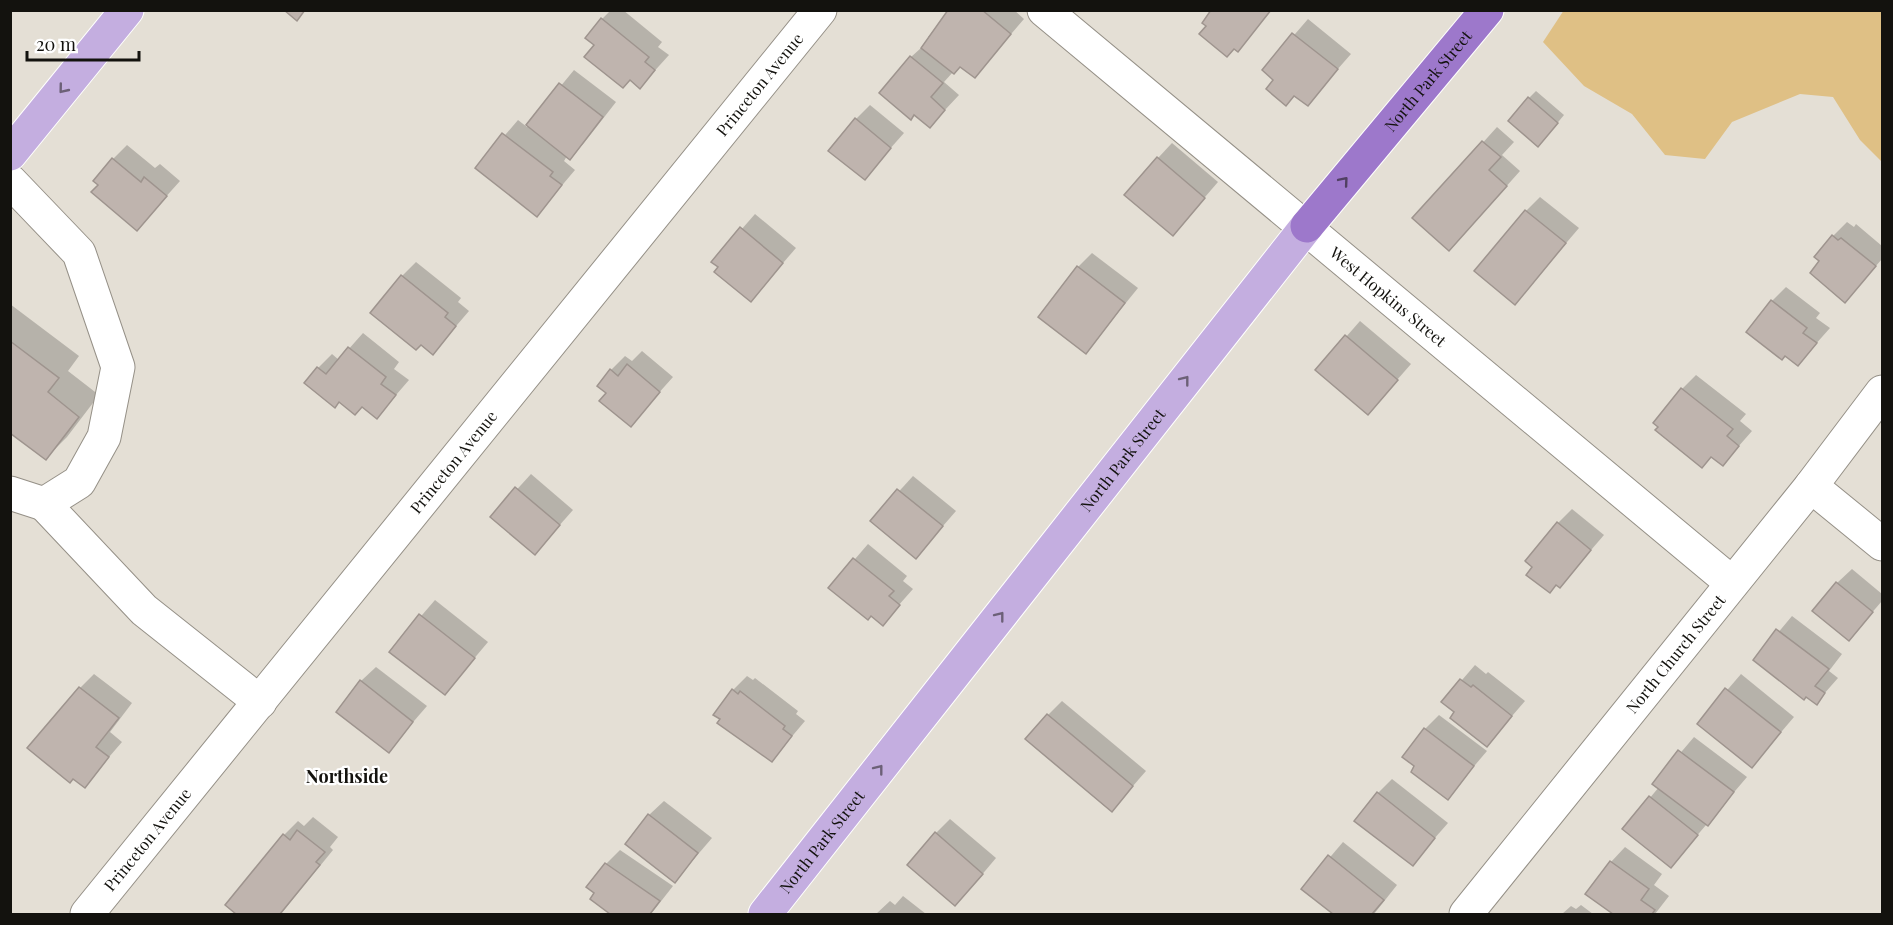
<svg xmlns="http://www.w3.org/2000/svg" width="1893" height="925" font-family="'Playfair Display',serif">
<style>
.green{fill:#dfc085}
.shadow{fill:#0003}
.building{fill:#bfb4ae;stroke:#9e948e;stroke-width:1.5}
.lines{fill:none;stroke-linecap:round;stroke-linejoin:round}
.minor-casing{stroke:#959087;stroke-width:35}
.major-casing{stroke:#fff;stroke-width:35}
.highway-casing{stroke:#fff;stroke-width:35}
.minor{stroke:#fff;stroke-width:33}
.major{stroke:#c4aee0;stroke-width:33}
.highway{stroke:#9d78cb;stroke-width:33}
.oneway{stroke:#6c6077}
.oneway2{stroke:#514063}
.labels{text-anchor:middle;stroke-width:4.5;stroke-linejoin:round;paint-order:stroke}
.street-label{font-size:16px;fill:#13120e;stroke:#fff}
.neighbourhood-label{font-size:18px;font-weight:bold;fill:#13120e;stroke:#fff}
</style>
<rect width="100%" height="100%" fill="#e4dfd5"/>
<!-- green -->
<polygon class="green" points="1564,10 1882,11 1882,162 1860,140 1833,97 1800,94 1732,122 1705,159 1665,155 1632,114 1584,86 1543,42"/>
<!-- shadow -->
<g class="shadow">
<polygon points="611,10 623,10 662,42 658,47 669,55 640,87 596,44 602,19"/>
<polygon points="950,10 1014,10 1024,19 975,76 961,65 953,72 944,82 959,95 930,126 911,57 931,39 928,37"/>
<polygon points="1213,10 1272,10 1237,50 1208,26"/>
<polygon points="1308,19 1351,54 1307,104 1295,95 1286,104 1276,80 1264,70"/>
<polygon points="574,70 616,102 584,143 570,158 567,156 564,161 575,170 537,215 477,168 518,120 527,127"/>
<polygon points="1536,91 1564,115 1545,138 1529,98"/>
<polygon points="870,105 904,133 864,178 856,119"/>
<polygon points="1497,127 1514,142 1502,155 1520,171 1463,235 1415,218"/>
<polygon points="1172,143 1218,182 1173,234 1158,158"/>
<polygon points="127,145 155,168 160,164 180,181 137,229 113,159"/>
<polygon points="1540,197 1579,228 1515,303 1526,211"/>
<polygon points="755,214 796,248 751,300 713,262"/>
<polygon points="1847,222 1854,227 1856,224 1882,246 1882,259 1845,301 1821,261 1833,236"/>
<polygon points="1092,253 1138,288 1086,352 1078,267"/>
<polygon points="416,262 461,298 458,302 469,311 433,353 421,343 402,276"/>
<polygon points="1786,287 1820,313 1816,318 1830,328 1798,364 1772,301"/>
<polygon points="10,304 79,356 68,371 99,395 67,437 46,458 10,431"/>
<polygon points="1360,321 1411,364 1368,413 1317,370"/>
<polygon points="363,333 399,362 394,369 409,380 377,417 318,368 332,354 339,360"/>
<polygon points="642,351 673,377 631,424 608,393 611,370 625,356 632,361"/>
<polygon points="1696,375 1746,414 1740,421 1752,431 1723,464 1712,456 1702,466 1682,389"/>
<polygon points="531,474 573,510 535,553 492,517"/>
<polygon points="913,476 956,511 916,557 872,521"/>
<polygon points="1572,509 1604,535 1560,586 1558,523"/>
<polygon points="868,544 907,576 903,581 913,589 882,624 830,588"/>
<polygon points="1852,569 1882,594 1882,601 1849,639 1837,583"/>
<polygon points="435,600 488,642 445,693 391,651"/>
<polygon points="1792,616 1842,654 1829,671 1838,678 1816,703 1755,660"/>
<polygon points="1475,665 1486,674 1488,672 1525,701 1487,745 1456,712 1443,702"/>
<polygon points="376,667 427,706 388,751 361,681"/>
<polygon points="94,674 132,703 110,732 122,742 84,786 80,688"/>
<polygon points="1741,674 1794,717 1752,766 1699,723"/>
<polygon points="747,676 753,680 755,678 798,711 796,714 805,721 772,760 733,690"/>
<polygon points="1062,701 1146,771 1112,810 1048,715"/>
<polygon points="1439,715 1487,751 1447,798 1425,729"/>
<polygon points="1694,737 1747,777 1671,866 1624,829 1659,787 1654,784"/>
<polygon points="1392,779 1448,823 1412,864 1378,793"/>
<polygon points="664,801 712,838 675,881 649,815"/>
<polygon points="313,817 338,837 330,847 333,850 281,914 239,914 227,905 284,835 298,821 304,826"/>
<polygon points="950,819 996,858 969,890 936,833"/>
<polygon points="1343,842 1397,885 1374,914 1335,914 1303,889"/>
<polygon points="1625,847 1662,874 1654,885 1669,896 1655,914 1615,914 1587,894 1611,862"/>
<polygon points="620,850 673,886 651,914 612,914 592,898 606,864"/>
<polygon points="903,896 926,914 876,914 890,901 895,905"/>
<polygon points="1581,905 1593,914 1562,914 1571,906 1576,909"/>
</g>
<!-- building -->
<g class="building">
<polygon points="284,10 305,10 297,21"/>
<polygon points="948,10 982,10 1011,34 975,78 960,67 954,74 921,48"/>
<polygon points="1211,10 1271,10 1238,52 1234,49 1227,57 1199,34 1206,26 1202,23"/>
<polygon points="601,18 649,57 645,62 655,70 640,89 630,80 623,88 584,57 594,45 585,38"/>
<polygon points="1292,33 1338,69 1308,106 1294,96 1286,106 1266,89 1273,80 1262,70"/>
<polygon points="910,56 943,83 931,97 945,110 930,128 914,115 911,120 879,93"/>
<polygon points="559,83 603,117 570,160 526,125"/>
<polygon points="1528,97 1558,123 1538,147 1508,121"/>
<polygon points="855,118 891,148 865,180 828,151"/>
<polygon points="502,133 553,172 550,176 562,185 537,217 475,168"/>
<polygon points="1482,141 1501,157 1489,170 1507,186 1449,251 1412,218"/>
<polygon points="1157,157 1205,198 1173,236 1124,195"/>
<polygon points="112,158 141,182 144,177 167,196 137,231 91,192 98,185 93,181"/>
<polygon points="1525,210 1566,243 1515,305 1474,271"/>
<polygon points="740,227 783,263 751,302 714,272 718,267 711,262"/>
<polygon points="1832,235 1838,240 1841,238 1876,266 1845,303 1810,273 1819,261 1814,257"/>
<polygon points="1077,266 1125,303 1086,354 1038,317"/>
<polygon points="401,275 448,313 445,317 456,326 433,355 421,345 416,350 370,313"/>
<polygon points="1771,300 1807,328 1803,333 1817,343 1798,366 1785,356 1782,360 1746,332"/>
<polygon points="1345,335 1398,380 1368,415 1315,370"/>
<polygon points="10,341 59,378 48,392 79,417 46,460 10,433"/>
<polygon points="348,347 386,377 381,384 396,395 377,419 362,407 355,415 339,402 335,408 304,383 317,367 326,374"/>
<polygon points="627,364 660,392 631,427 599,401 606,393 597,386 610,369 618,376"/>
<polygon points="1681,388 1733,429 1727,436 1739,446 1723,466 1711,457 1702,468 1655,430 1658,427 1653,423"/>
<polygon points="515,487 560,525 535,555 490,517"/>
<polygon points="897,489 943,526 916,559 870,521"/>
<polygon points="1557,522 1591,550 1560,588 1556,585 1550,593 1526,575 1532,567 1525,561"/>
<polygon points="853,558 894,591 889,596 900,605 883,626 871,616 868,620 828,588"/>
<polygon points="1836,582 1873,612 1849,641 1812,611"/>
<polygon points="419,614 475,658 445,695 389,652"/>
<polygon points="1776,629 1829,669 1815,686 1825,693 1817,705 1806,697 1804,700 1753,660"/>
<polygon points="1460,679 1471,687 1473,685 1512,716 1487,747 1450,718 1454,712 1441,702"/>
<polygon points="360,680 413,722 389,753 336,712"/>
<polygon points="79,687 119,718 96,747 109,757 85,788 73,779 70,783 27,748"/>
<polygon points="1725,688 1781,732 1752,768 1697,724"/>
<polygon points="732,689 738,694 740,691 785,726 783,729 792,736 772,762 717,723 720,719 713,715"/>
<polygon points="1047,714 1133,786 1112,812 1025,739"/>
<polygon points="1424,728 1474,766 1448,800 1411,772 1414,766 1402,757"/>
<polygon points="1678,750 1734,792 1708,826 1652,784"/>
<polygon points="1377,792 1435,838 1413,866 1354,821"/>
<polygon points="1649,796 1698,835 1671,868 1622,829"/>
<polygon points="648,814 698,853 675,883 625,844"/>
<polygon points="297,830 325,852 316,862 320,865 280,914 236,914 225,905 283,834 290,840"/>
<polygon points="935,832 983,874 955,906 907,865"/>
<polygon points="1328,855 1384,900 1372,914 1333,914 1301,889"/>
<polygon points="1610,861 1649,889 1641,900 1655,910 1652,914 1613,914 1585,894"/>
<polygon points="605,863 660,901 650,914 610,914 590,899 594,893 586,887"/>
</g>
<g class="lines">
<defs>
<g id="minor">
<path id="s1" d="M1044,10L1732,583"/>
<polyline points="10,181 79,253 118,367 104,437 79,482 44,504 10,493"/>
<polyline points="1811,486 1882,544"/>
<polyline points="44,504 144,610 260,702"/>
<path id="s2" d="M87,914L820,10"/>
<path id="s3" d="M1466,914L1811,486L1882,392"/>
</g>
<g id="major">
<polyline points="10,154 127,10"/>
<path id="s4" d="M765,914L1307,226"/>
</g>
<g id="highway">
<path id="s5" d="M1307,226L1487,10"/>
</g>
</defs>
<!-- minor casing -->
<use href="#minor" class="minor-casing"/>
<!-- major casing -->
<use href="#major" class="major-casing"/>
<!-- highway casing -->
<use href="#highway" class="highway-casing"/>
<!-- minor -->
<use href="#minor" class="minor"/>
<!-- major -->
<use href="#major" class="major"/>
<!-- highway -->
<use href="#highway" class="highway"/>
</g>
<!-- one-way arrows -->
<defs><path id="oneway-chevron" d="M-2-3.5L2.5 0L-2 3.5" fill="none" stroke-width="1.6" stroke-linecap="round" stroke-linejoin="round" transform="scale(1.5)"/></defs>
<g class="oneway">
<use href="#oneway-chevron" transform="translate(63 89) rotate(129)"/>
<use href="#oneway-chevron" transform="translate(1185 380) rotate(-52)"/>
<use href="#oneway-chevron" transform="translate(1000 616) rotate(-52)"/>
<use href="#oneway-chevron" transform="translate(879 769) rotate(-52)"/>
</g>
<use class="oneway2" href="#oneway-chevron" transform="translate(1344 181) rotate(-50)"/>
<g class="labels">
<!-- street labels -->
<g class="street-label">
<text dy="6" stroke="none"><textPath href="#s5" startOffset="189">North Park Street</textPath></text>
<text dy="6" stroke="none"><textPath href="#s2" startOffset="1068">Princeton Avenue</textPath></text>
<text dy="6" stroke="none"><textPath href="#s1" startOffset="448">West Hopkins Street</textPath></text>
<text dy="6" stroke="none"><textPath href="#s4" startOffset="578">North Park Street</textPath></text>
<text dy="6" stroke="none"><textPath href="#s2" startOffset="582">Princeton Avenue</textPath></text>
<text dy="6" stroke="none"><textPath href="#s3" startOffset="334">North Church Street</textPath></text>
<text dy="6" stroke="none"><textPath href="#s2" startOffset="96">Princeton Avenue</textPath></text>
<text dy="6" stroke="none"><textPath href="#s4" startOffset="92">North Park Street</textPath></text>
</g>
<!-- neighbourhood labels -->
<g class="neighbourhood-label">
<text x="347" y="783">Northside</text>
</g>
</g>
<!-- border -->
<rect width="1893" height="925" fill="none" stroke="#13120e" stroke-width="24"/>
<!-- scale -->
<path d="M27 51v9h112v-9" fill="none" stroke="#13120e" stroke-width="3"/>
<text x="36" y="51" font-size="18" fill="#13120e" stroke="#ffffff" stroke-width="4.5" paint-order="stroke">20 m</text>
</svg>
